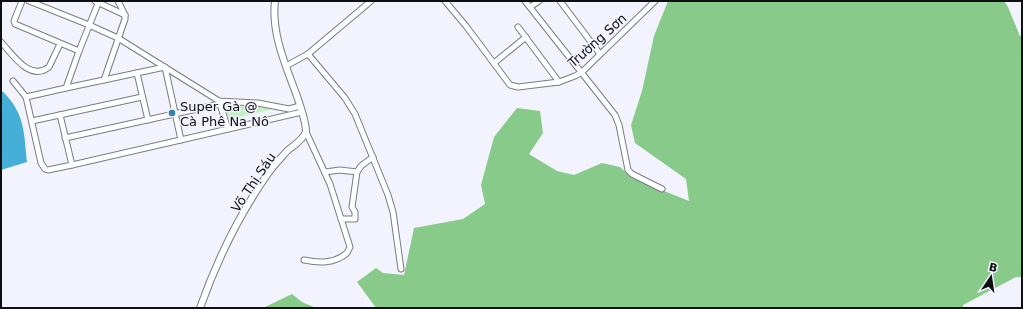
<svg xmlns="http://www.w3.org/2000/svg" width="1023" height="309" font-family="'DejaVu Sans',sans-serif">
<style>
.green{fill:#c4f0c4}
.forest{fill:#88ca8a}
.water{fill:#46afd8}
.lines{fill:none;stroke-linecap:round;stroke-linejoin:round}
.minor-casing{stroke:#7a7b84;stroke-width:7}
.major-casing{stroke:#7a7b84;stroke-width:8}
.minor{stroke:#fff;stroke-width:5}
.major{stroke:#fff;stroke-width:6}
.poi-dot{fill:#2f81b2;stroke:#f3f3fe;stroke-width:1.5}
.labels{text-anchor:middle;stroke-width:3;stroke-linejoin:round;paint-order:stroke}
.street-label{font-size:13px;fill:#0e0f12;stroke:#f3f3fe}
.poi-label{font-size:13px;fill:#0e0f12;stroke:#f3f3fe;text-anchor:start}
</style>
<rect width="100%" height="100%" fill="#f3f3fe"/>
<!-- green -->
<polygon class="green" points="242,104 268,108 270,110 230,119 226,112 225,105"/>
<!-- forest -->
<g class="forest">
<polygon points="668,1 1004,1 1008,7 1020,36 1022,36 1022,277 1016,277 963,305 963,308 376,308 357,282 376,268 383,273 404,275 414,228 463,219 485,204 481,185 494,137 517,108 540,111 543,133 529,154 557,171 574,175 602,163 620,167 632,178 689,201 686,179 635,143 631,125 642,91 654,36"/>
<polygon points="292,294 302,302 316,308 263,308"/>
</g>
<!-- water -->
<path class="water" d="M1,90C25,112 24,132 27,162L1,170Z"/>
<g class="lines">
<defs>
<g id="minor">
<polyline points="22,1 14,21 15,24 79,51"/>
<polyline points="29,1 89,25 118,38 219,101 258,103 289,109 300,106"/>
<polyline points="95,1 125,15"/>
<polyline points="99,1 79,51 66,88 26,97 41,163 45,169 48,170 72,165 302,112"/>
<polyline points="371,1 308,54 345,98 355,114 388,195 393,212 401,269"/>
<polyline points="445,1 466,26 510,85 518,87 559,82 575,76 582,72 655,1"/>
<polyline points="525,1 615,115 619,125 628,170 632,174 662,189"/>
<polyline points="560,1 600,54"/>
<polyline points="530,7 539,1"/>
<polyline points="518,27 559,82"/>
<path d="M1,42C13,55 30,82 49,67L60,44"/>
<polyline points="494,63 526,37"/>
<polyline points="286,66 308,54"/>
<polyline points="137,73 148,120"/>
<polyline points="104,80 125,19 125,15 118,1"/>
<polyline points="13,81 26,97"/>
<polyline points="66,88 165,67 181,140"/>
<polyline points="219,101 228,129"/>
<polyline points="60,115 72,165"/>
<polyline points="32,121 142,97"/>
<polyline points="65,138 220,104"/>
<polyline points="325,172 340,170 357,172"/>
<polyline points="341,219 355,219 355,212 352,207 357,172 361,166 373,157"/>
<path d="M304,260C319,263 334,264 347,253L350,247L330,184L306,132"/>
</g>
<path id="major" d="M200,308C217,260 240,213 269,172C275,164 281,158 287,151C294,145 302,141 306,132C306,121 301,109 298,99C287,68 271,35 275,1"/>
</defs>
<!-- minor casing -->
<use href="#minor" class="minor-casing"/>
<!-- major casing -->
<use href="#major" class="major-casing"/>
<!-- minor -->
<use href="#minor" class="minor"/>
<!-- major -->
<use href="#major" class="major"/>
</g>
<!-- markers -->
<circle class="poi-dot" cx="172" cy="113" r="4"/>
<g class="labels">
<!-- street labels -->
<g class="street-label">
<text transform="translate(597 40) rotate(-42)" y="5">Trường Sơn</text>
<text transform="translate(253 182) rotate(-56)" y="5">Võ Thị Sáu</text>
</g>
<!-- poi labels -->
<g class="poi-label">
<text x="180" y="111">Super Gà @<tspan x="180" dy="15">Cà Phê Na Nô</tspan></text>
</g>
</g>
<!-- border -->
<rect width="1023" height="309" fill="none" stroke="#0e0f12" stroke-width="4"/>
<!-- north arrow -->
<g transform="translate(991 277) rotate(13)" stroke="#f3f3fe" stroke-width="3" paint-order="stroke">
<path d="M0-3L7 15L0 10L-7 15Z" fill="#0e0f12"/>
<text y="-6" font-size="11" font-weight="bold" text-anchor="middle" fill="#0e0f12">B</text>
</g>
</svg>
